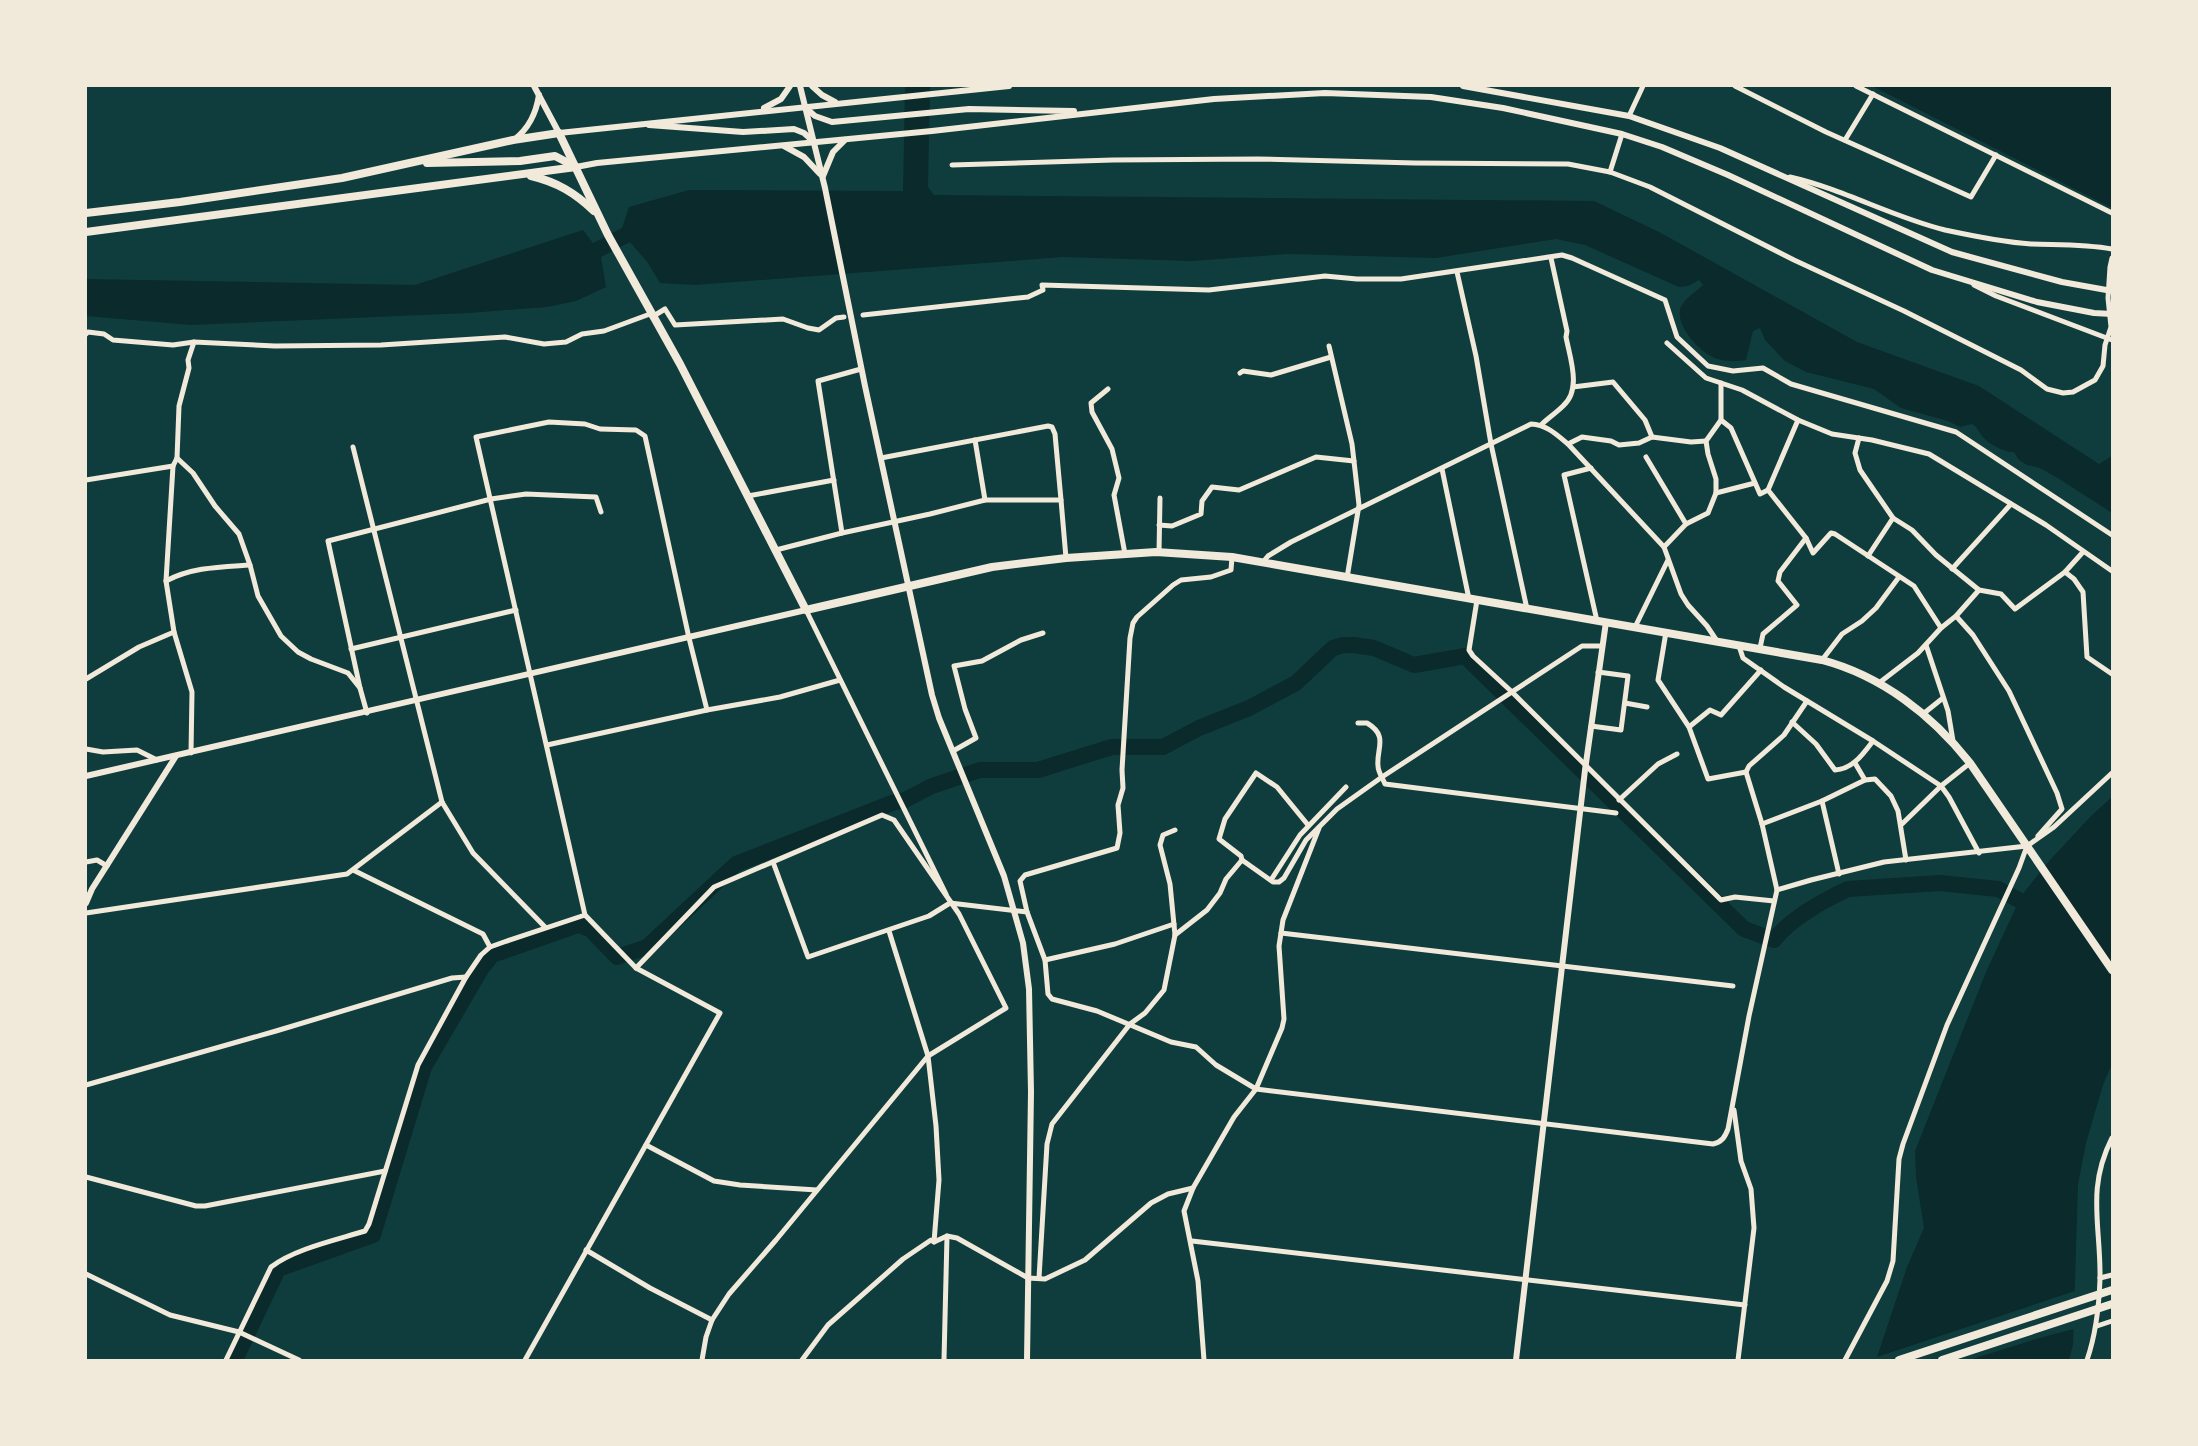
<svg xmlns="http://www.w3.org/2000/svg" width="2198" height="1446" font-family="Poppins,sans-serif">
<style>
.water{fill:#0a2a2b}
.pier{fill:#0f3d3e}
.lines{fill:none;stroke-linecap:round;stroke-linejoin:round}
.river{stroke:#0a2a2b;stroke-width:16}
.minor{stroke:#f1e9da;stroke-width:5}
.tertiary{stroke:#f1e9da;stroke-width:6}
.primary{stroke:#f1e9da;stroke-width:8}
.trunk{stroke:#f1e9da;stroke-width:8}
</style>
<rect width="100%" height="100%" fill="#0f3d3e"/>
<!-- water -->
<g class="water">
<path d="M905,86H930L928,187L934,195L1594,201L1661,233L1857,342L1979,386L2099,464L2112,456V513L2061,480L2040,468L2027,465L2019,460L2014,452C2006,453 1990,445 1984,438C1979,434 1979,428 1972,424L1960,427L1948,421L1901,408L1874,389L1806,372L1785,361L1765,340L1760,328L1753,331L1746,360C1735,362 1720,362 1709,355C1696,348 1672,320 1682,305C1687,297 1697,291 1703,285L1699,280L1688,286L1679,287L1585,245L1556,239L1436,258L1288,254L1191,261L1063,257L695,285L660,283L648,263L630,242L601,257L606,287L576,301L547,307L469,313L191,325L86,316V279L415,285L583,230L593,243L622,228L629,207L689,190L903,191Z"/>
<polygon points="1872,86 2112,86 2112,208"/>
<polygon points="2112,797 2112,1064 2103,1085 2086,1143 2078,1185 2073,1345 2069,1360 1876,1360 1907,1267 1924,1228 1916,1177 1915,1151 1986,972 2017,905 2025,891 2050,860 2091,816"/>
</g>
<!-- pier -->
<polygon class="pier" points="2078,1290 2077,1328 2036,1339 1969,1360 1873,1360 1874,1358"/>
<g class="lines">
<!-- river -->
<path class="river" d="M235,1360L278,1269L373,1235L424,1067L481,969L492,955L578,925L590,929L617,957L647,947L736,864L892,803L905,800L932,786L980,770H1038L1112,747H1163L1199,728L1249,708L1296,683L1333,648L1343,645H1354L1374,648L1414,665L1465,656L1744,929L1774,940C1790,919 1824,900 1848,889L1940,883L1998,889L2040,911"/>
<!-- minor -->
<g class="minor">
<polyline points="1735,86 1826,132 1971,197 1996,155"/>
<polyline points="1856,86 2112,213"/>
<polyline points="1629,116 1643,86"/>
<polyline points="1845,140 1873,94"/>
<polyline points="952,165 1113,160 1258,159 1415,163 1568,164 1610,172 1650,187 1794,260 1904,311 2021,370 2047,389 2063,393 2073,392 2095,380 2103,366 2105,345 2111,327 2108,298 2110,267 2112,258"/>
<polyline points="1610,172 1622,134"/>
<path d="M1790,177C1843,189 1892,217 1945,230C1973,236 2002,242 2031,244C2058,245 2085,244 2112,249"/>
<polyline points="1457,272 1476,356 1491,444 1527,609"/>
<polyline points="1974,285 1996,296 2112,340"/>
<polyline points="863,315 1028,297 1043,290 1042,285 1209,290 1325,276 1357,279 1401,279 1562,255 1572,258 1665,300 1677,337 1708,366 1733,371 1763,368 1791,384 1956,432 2112,535"/>
<polyline points="652,317 665,309 675,325 783,319 808,328 819,330 836,318 844,317"/>
<polyline points="86,334 88,332 104,334 113,340 173,345 194,342 275,346 381,345 505,337 544,344 566,342 582,334 604,331 650,314"/>
<polyline points="1667,343 1706,378 1742,390 1798,420 1832,434 1872,440 1929,454 2046,525 2112,571"/>
<polyline points="1329,346 1352,444 1359,505 1347,578"/>
<polyline points="1240,373 1243,371 1271,375 1331,357"/>
<polyline points="1573,387 1613,382 1645,420 1652,437"/>
<polyline points="1108,389 1091,403 1092,412 1112,449 1119,478 1114,495 1125,554"/>
<polyline points="1721,420 1731,428 1760,494 1768,490 1798,420"/>
<path d="M1541,425C1548,418 1556,413 1563,406C1582,390 1570,358 1566,337L1567,331L1551,258"/>
<polyline points="1859,438 1855,453 1860,470 1893,518 1912,530 1936,555 1979,590 2001,594 2015,609 2065,572 2083,552"/>
<polyline points="975,440 985,500"/>
<polyline points="1568,444 1582,437 1611,441 1619,445 1639,443 1652,437 1691,442 1706,441"/>
<polyline points="353,447 442,802 473,853 545,927"/>
<polyline points="1646,457 1686,524"/>
<polyline points="177,458 193,473 215,506 239,534 250,565 258,596 281,636 298,652 311,659 348,673 360,688 367,713"/>
<polyline points="881,458 1048,426 1052,427 1055,434 1061,500"/>
<polyline points="1591,468 1564,475 1597,621"/>
<polyline points="1442,469 1469,599"/>
<polyline points="86,480 173,466"/>
<polyline points="1768,490 1806,538 1813,553 1831,533 1835,534 1914,586 1941,628"/>
<polyline points="1716,493 1755,483"/>
<polyline points="748,496 834,480"/>
<polyline points="1159,525 1172,526 1201,514 1202,501 1212,487 1239,490 1316,457 1354,461"/>
<polyline points="842,533 818,381 861,369"/>
<polyline points="1664,547 1686,524 1708,513 1716,493 1716,479 1708,454 1706,441 1721,420 1721,383"/>
<polyline points="776,550 842,533 930,514 985,500 1061,500 1066,558"/>
<polyline points="1159,553 1160,498"/>
<polyline points="1868,556 1893,518"/>
<path d="M1263,562L1268,556L1291,542L1531,424C1547,425 1556,434 1568,444L1664,547L1681,594L1688,605L1707,626L1717,641"/>
<polyline points="1952,569 2011,504"/>
<polyline points="2065,572 2074,579 2083,592 2087,657 2112,674"/>
<path d="M166,581C192,567 221,567 250,565"/>
<polyline points="1477,600 1469,650 1473,656 1512,692 1721,900 1735,897 1774,901"/>
<polyline points="806,610 946,894"/>
<polyline points="1956,616 1973,635 2009,691 2057,793 2062,809 2038,836"/>
<polyline points="1635,627 1668,560"/>
<polyline points="1666,632 1658,680 1689,727 1708,779 1746,772 1749,766 1784,735 1807,701"/>
<polyline points="1926,645 1948,711 1953,741"/>
<polyline points="1739,646 1743,658 1784,687 1873,741 1941,786 1949,797 1979,853"/>
<polyline points="1760,648 1763,634 1797,605 1778,581 1780,572 1806,538"/>
<polyline points="351,649 516,610"/>
<polyline points="1822,660 1842,634 1862,621 1876,608 1899,577"/>
<polyline points="86,679 139,647 174,632"/>
<polyline points="1879,683 1918,653 1941,628 1956,616 1979,590"/>
<polyline points="360,688 328,541 491,499 526,494 596,497 601,512"/>
<polyline points="1625,703 1647,707"/>
<polyline points="1923,714 1943,698"/>
<path d="M1792,722L1816,744L1835,770C1853,769 1863,754 1873,741"/>
<path d="M1358,723H1367C1389,736 1376,749 1378,766C1378,772 1383,779 1385,784L1616,813"/>
<polyline points="1591,726 1621,730 1628,676 1598,672"/>
<polyline points="1689,727 1710,710 1721,715 1761,670"/>
<polyline points="547,745 707,710 780,697 840,680"/>
<polyline points="86,749 103,752 137,750 157,760"/>
<polyline points="953,751 976,738 965,709 954,666 982,661 1021,640 1043,633"/>
<polyline points="191,753 192,692 174,632 166,581 173,466 177,458 179,406 189,368 188,360 194,342"/>
<polyline points="1855,763 1865,780"/>
<polyline points="1746,772 1762,824 1777,890"/>
<polyline points="1619,800 1658,764 1677,754"/>
<polyline points="1822,801 1839,874"/>
<polyline points="1762,824 1822,801 1865,780 1875,779 1891,796 1898,811 1906,860"/>
<polyline points="1901,825 1941,786 1970,763"/>
<polyline points="1242,860 1241,856 1219,839 1225,819 1256,773 1277,787 1308,825"/>
<polyline points="86,862 97,860 107,866"/>
<path d="M773,862L808,957L929,916L950,903L1027,912L1045,960L1048,994L1052,999L1097,1011L1171,1042L1196,1047L1216,1065L1256,1089L1713,1144C1722,1142 1725,1137 1728,1129L1749,1016L1777,890L1811,880L1884,862L2027,846L2054,827L2112,773"/>
<polyline points="353,870 483,934 490,947"/>
<polyline points="1271,880 1300,835 1346,787"/>
<polyline points="1027,912 1020,881 1025,875 1117,848 1120,833 1118,805 1123,788 1122,770 1130,638 1133,623 1137,617 1173,585 1181,580 1211,577 1231,570 1232,557"/>
<polyline points="86,913 347,874 442,802"/>
<polyline points="889,931 928,1056 936,1126 939,1180 934,1242"/>
<polyline points="1281,933 1733,986"/>
<polyline points="1175,935 1207,910 1220,893 1226,879 1242,860 1273,882 1279,882 1284,878 1306,840 1337,809 1382,777 1582,646 1602,646"/>
<polyline points="1045,960 1115,944 1174,924"/>
<polyline points="636,968 714,887 882,815 894,820 959,914 1006,1008 928,1056 776,1240 729,1294 712,1320 706,1337 702,1360"/>
<polyline points="86,1085 276,1031 452,978 466,977"/>
<polyline points="1734,1110 1741,1161 1751,1189 1754,1228 1738,1360"/>
<polyline points="646,1145 714,1181 740,1185 817,1190"/>
<polyline points="86,1177 196,1206 205,1206 385,1171"/>
<polyline points="1192,1241 1745,1305"/>
<polyline points="586,1250 650,1288 712,1320"/>
<polyline points="86,1274 170,1315 239,1332 299,1360"/>
<polyline points="1039,1278 1047,1144 1052,1124 1130,1024 1145,1013 1164,990 1175,935 1170,884 1160,845 1163,835 1175,830"/>
<polyline points="2100,1278 2112,1275"/>
<polyline points="2097,1326 2112,1321"/>
<path d="M226,1360L271,1267C294,1249 336,1240 365,1231L369,1224L418,1065L466,977L481,955L490,947L504,942L585,915"/>
<polyline points="525,1360 720,1013 636,968 585,915 476,437 549,422 585,424 600,429 636,430 645,436 689,638 707,710"/>
<polyline points="802,1360 828,1325 903,1259 931,1240 934,1242 947,1236 957,1238 1028,1278 1045,1279 1085,1260 1151,1203 1168,1194 1193,1188"/>
<polyline points="944,1360 947,1236"/>
<polyline points="1204,1360 1198,1281 1184,1211 1193,1188 1234,1117 1256,1089 1282,1028 1284,1019 1279,946 1283,920 1319,828"/>
<polyline points="1845,1360 1887,1281 1893,1261 1899,1159 1903,1144 1947,1025 2019,868 2027,846"/>
<path d="M2087,1360C2096,1334 2099,1307 2100,1279C2101,1226 2086,1189 2112,1138"/>
</g>
<!-- tertiary -->
<g class="tertiary">
<polyline points="534,86 559,133 1009,86"/>
<polyline points="800,86 825,188 865,386 932,695 939,718 1004,876 1023,943 1029,989 1031,1092 1027,1360"/>
<polyline points="812,86 822,95 835,102"/>
<polyline points="1463,86 1629,116 1720,148 1952,252 2062,282 2112,291"/>
<polyline points="764,108 781,99 790,86"/>
<polyline points="807,109 815,116 832,122 969,109 1074,111"/>
<polyline points="649,125 743,132 794,129 804,133 814,142"/>
<path d="M514,140C529,128 536,114 539,95"/>
<polyline points="784,146 804,157 820,174"/>
<polyline points="576,167 597,163 932,131 1214,99 1325,93 1431,97 1503,108 1622,134 1662,147 1728,175 1932,270 2037,302 2094,313 2112,314"/>
<polyline points="823,176 833,152 845,140"/>
<polyline points="86,776 806,610"/>
<polyline points="86,903 92,889 176,756"/>
<polyline points="1516,1360 1585,770 1606,622"/>
</g>
<!-- primary -->
<g class="primary">
<polyline points="427,163 520,161 555,156 576,167"/>
<path d="M531,176C557,182 575,193 594,211"/>
<path d="M86,213L180,202L342,178L513,140L559,133L608,235L680,364L806,610L992,567L1066,558L1156,552L1232,557L1822,660C1882,676 1932,715 1970,763L2112,970"/>
<polyline points="86,232 576,167"/>
</g>
<!-- trunk -->
<g class="trunk">
<polyline points="1899,1360 2112,1290"/>
<polyline points="1942,1360 2112,1304"/>
</g>
</g>
<!-- border -->
<rect width="2198" height="1446" fill="none" stroke="#f1e9da" stroke-width="174"/>
</svg>
